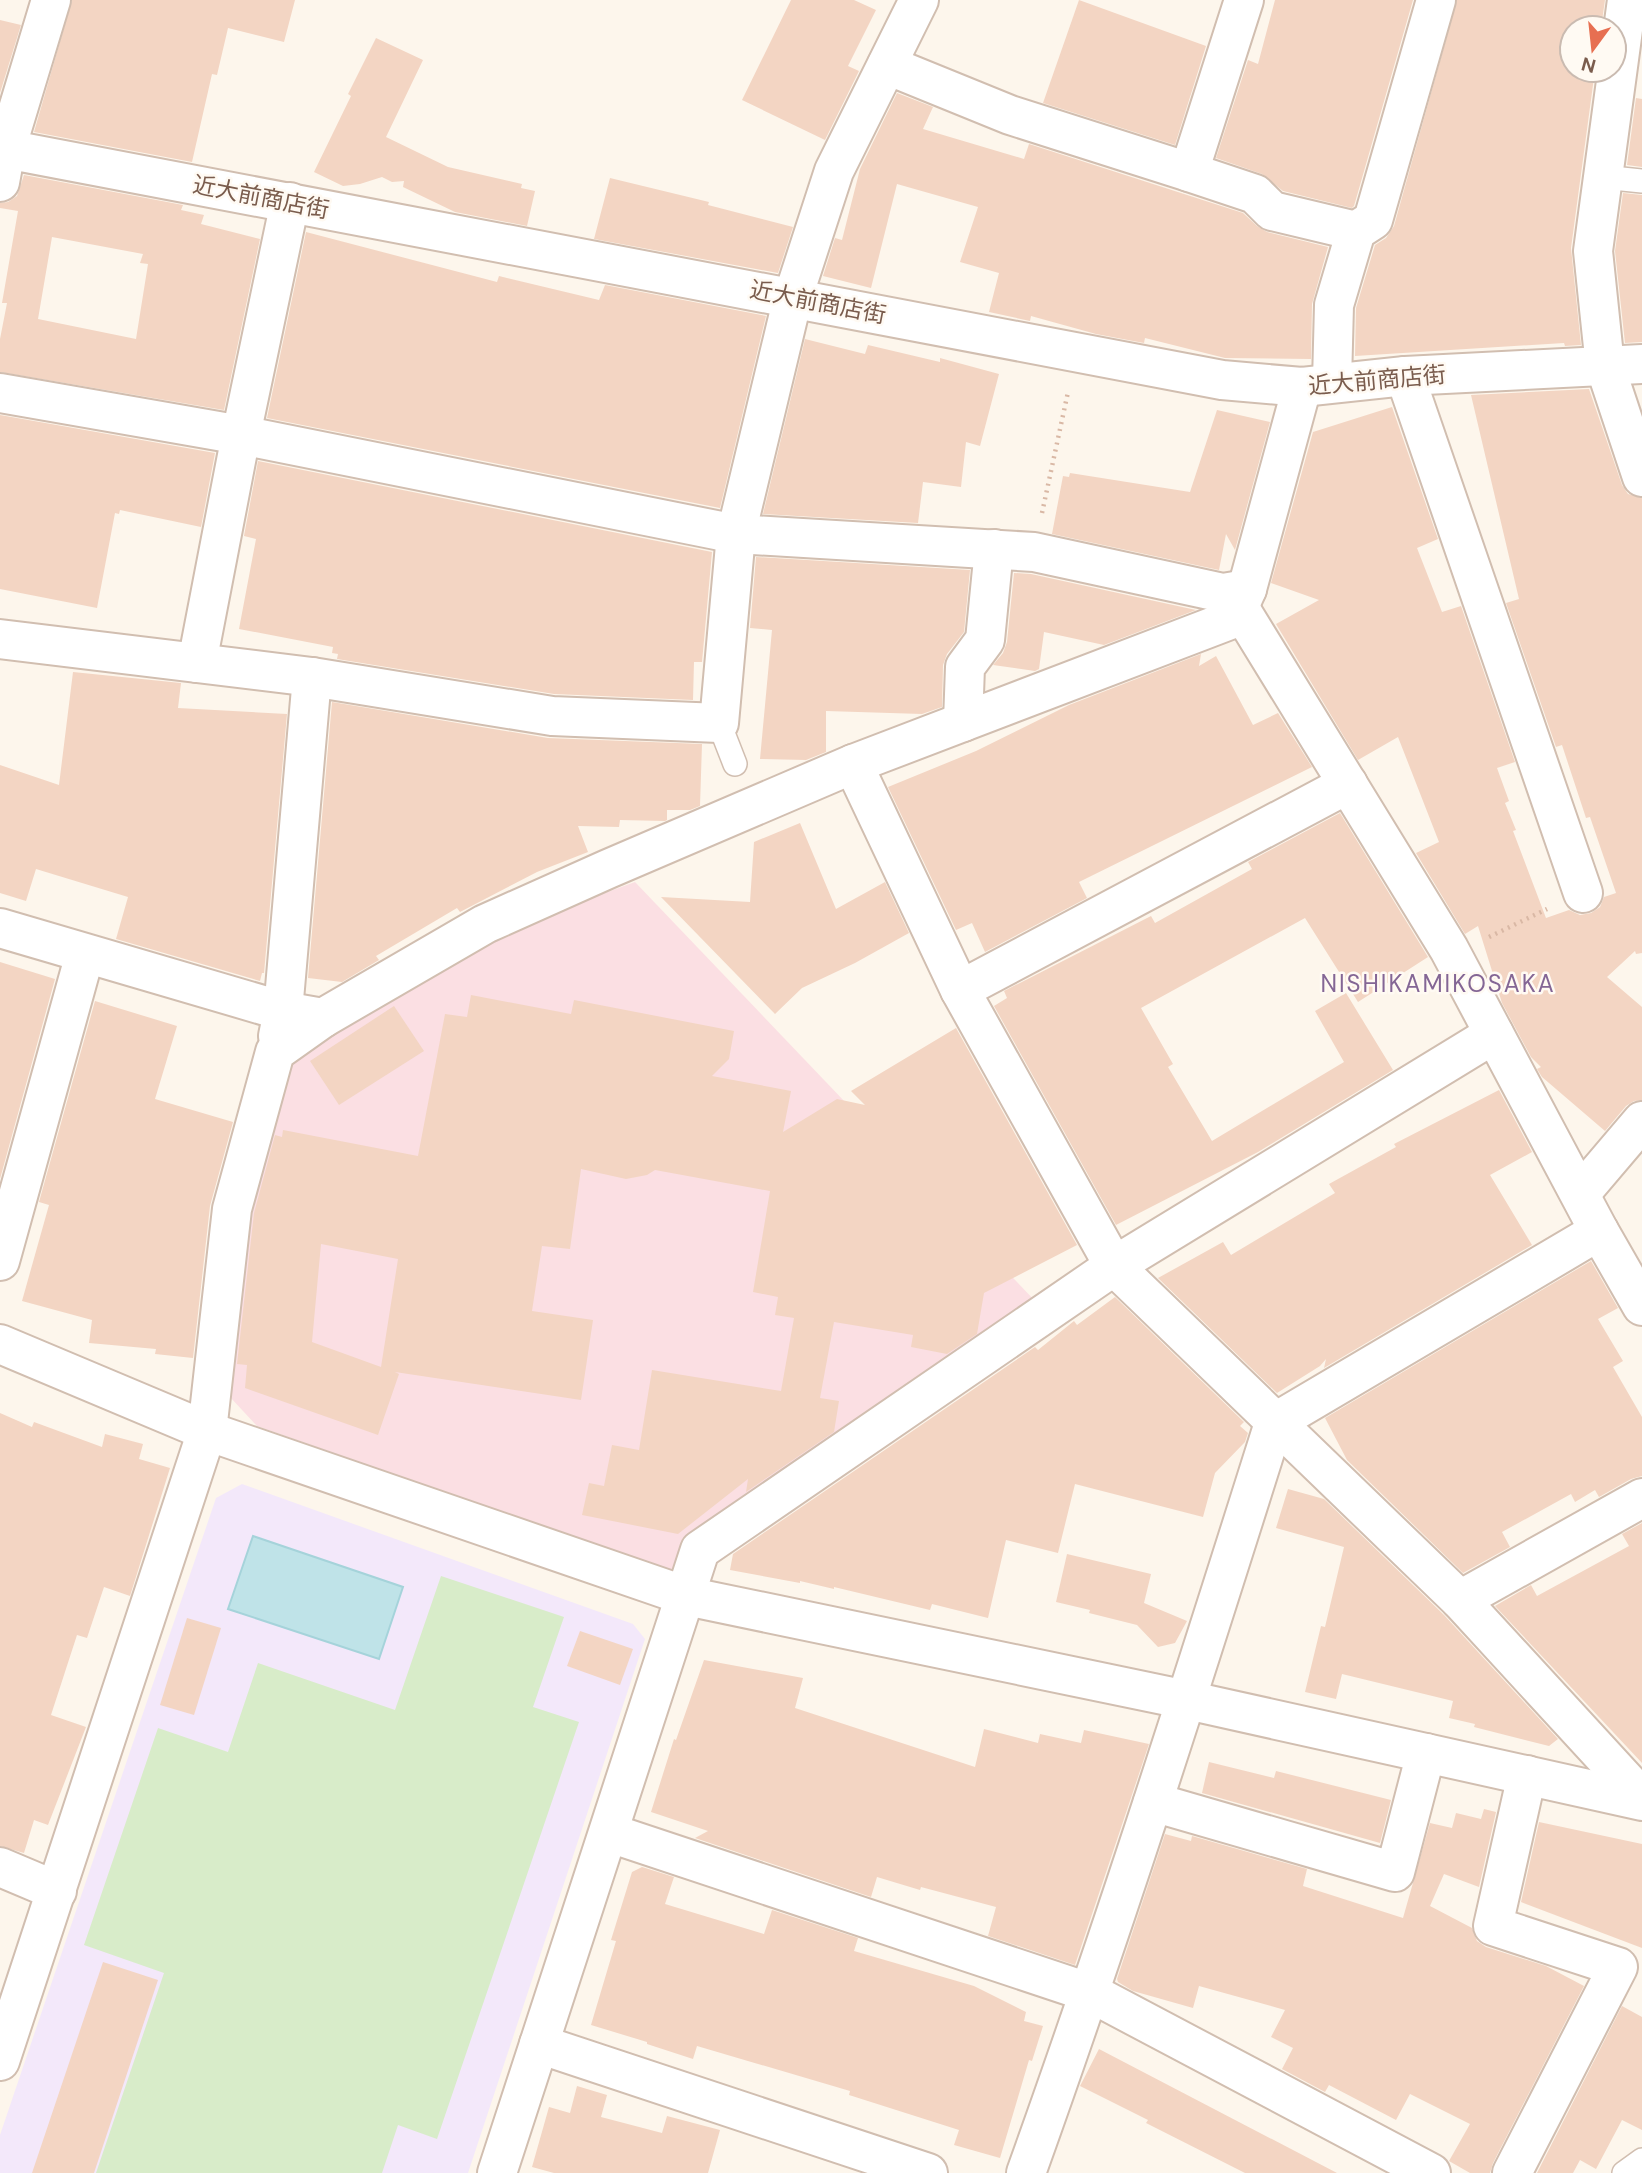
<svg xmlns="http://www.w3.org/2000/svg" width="1642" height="2173" font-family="'DM Sans','Noto Sans JP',sans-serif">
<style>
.education{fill:#f3e8fa}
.medical{fill:#fbdfe3}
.green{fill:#d8ecc9}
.water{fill:#bfe3e8;stroke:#a5d3da;stroke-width:2}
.building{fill:#f3d5c3;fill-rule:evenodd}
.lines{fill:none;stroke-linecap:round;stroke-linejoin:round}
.service-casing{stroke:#d1beb0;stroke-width:26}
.minor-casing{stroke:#d1beb0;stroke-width:42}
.tertiary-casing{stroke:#d1beb0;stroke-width:42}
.path{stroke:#d9b8a5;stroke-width:4.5;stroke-dasharray:2 5;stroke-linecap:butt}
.service{stroke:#fff;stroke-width:23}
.minor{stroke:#fff;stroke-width:38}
.tertiary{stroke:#fff;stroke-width:38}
.labels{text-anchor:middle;stroke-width:5;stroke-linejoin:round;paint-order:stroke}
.street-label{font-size:23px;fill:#7a5c4d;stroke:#fffaf3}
.neighbourhood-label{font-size:24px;letter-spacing:2px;fill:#846695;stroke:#fffaf3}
</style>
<rect width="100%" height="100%" fill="#fdf6ec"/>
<!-- education -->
<polygon class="education" points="242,1484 633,1624 645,1639 468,2173 0,2173 0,2135 216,1498"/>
<!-- medical -->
<polygon class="medical" points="635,882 1037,1303 672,1573 257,1426 230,1397 242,1221 294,1056 482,938"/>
<!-- green -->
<polygon class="green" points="441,1576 564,1617 533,1707 579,1722 437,2139 398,2125 382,2173 96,2173 164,1973 84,1945 158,1728 228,1752 258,1663 395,1710"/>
<!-- water -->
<polygon class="water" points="253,1536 403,1587 379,1659 228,1609"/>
<!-- building -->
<g class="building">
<polygon points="72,0 295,0 284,42 228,28 217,75 212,74 192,162 34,132"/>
<polygon points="791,0 854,0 876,10 848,66 859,71 825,140 742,100"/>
<polygon points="1079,0 1206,46 1175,145 1043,103"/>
<polygon points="1275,0 1413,0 1354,206 1352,208 1283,191 1262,174 1216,158 1248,60 1258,64"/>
<polygon points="1457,0 1605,0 1601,28 1572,28 1572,70 1595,70 1571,248 1581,345 1565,346 1564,343 1355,356 1356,308 1375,245 1386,238 1394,226"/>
<polygon points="0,20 21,25 0,93"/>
<polygon points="376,38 423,60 386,137 448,167 522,184 521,188 535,191 527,226 455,212 403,187 404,181 392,182 382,177 360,184 343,186 314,172 351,96 348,94"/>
<polygon points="897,93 933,107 923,129 1024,159 1029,144 1243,213 1257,226 1267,232 1328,247 1312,304 1311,359 1225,358 1145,338 1144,343 1096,334 1031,316 1030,321 989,312 999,273 960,262 978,207 897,184 871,288 823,276 835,238 842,240 860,169"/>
<polygon points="1636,98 1642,99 1642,167 1627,165"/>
<path d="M24,175L183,205L181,210L204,215L201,224L260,239L224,410L0,372V339L7,303H2L18,211L0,208V203L8,202L17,196ZM52,237L143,254L140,263L148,264L136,339L38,319Z"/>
<polygon points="610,178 709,202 708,205 793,227 778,273 594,239"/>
<polygon points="1623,193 1642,195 1642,342 1625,343 1615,251"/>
<polygon points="306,232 497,282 499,276 599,300 605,285 766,316 720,508 267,418"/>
<polygon points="805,339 865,354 868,345 940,362 940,358 999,374 980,446 966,442 961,487 923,482 918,523 763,514"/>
<polygon points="1589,389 1622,485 1628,494 1642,498 1642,953 1636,954 1635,951 1607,977 1642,1007 1642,1100 1634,1101 1626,1106 1605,1131 1542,1077 1537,1069 1541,1067 1531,1057 1502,1003 1478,926 1465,934 1416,853 1439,842 1398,737 1358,760 1276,624 1319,600 1271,583 1313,432 1392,407 1438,539 1417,548 1442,612 1461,606 1515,762 1497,768 1509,801 1505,803 1516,830 1513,831 1546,918 1569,910 1580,915 1591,913 1600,907 1604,897 1616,893 1590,817 1586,818 1562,745 1556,747 1506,603 1519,599 1471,395"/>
<polygon points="1217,410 1270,422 1235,550 1226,534 1219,570 1052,534 1063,476 1069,477 1070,473 1190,492"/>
<polygon points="0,415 215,453 201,527 120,510 119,514 115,513 97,608 0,589"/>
<polygon points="258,461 712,552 702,662 694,662 693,700 554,694 337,659 338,654 332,653 333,647 239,629 256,539 244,536"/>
<polygon points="756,557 970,570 964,632 947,654 943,665 942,707 922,714 826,711 826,752 806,760 760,759 772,630 750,628"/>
<polygon points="1014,573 1031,574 1196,610 1104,645 1044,632 1039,669 1035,671 993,665 1003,653 1007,642"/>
<polygon points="1201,654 1199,666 1216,656 1253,725 1278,713 1312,767 1079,882 1087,898 985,952 972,923 956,930 888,787 976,751 1069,705"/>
<polygon points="73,672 181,683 178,708 287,714 264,973 262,973 260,981 116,939 128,897 36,869 26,901 0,893 0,765 59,785"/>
<polygon points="332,702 548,738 702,744 700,806 690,810 667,810 667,820 665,821 620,820 619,827 578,826 588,852 537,872 460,912 457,908 376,956 379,960 342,982 308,978"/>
<polygon points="1340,813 1428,957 1358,1002 1305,918 1141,1008 1173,1064 1168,1067 1212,1141 1344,1062 1315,1011 1346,993 1393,1070 1258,1152 1116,1225 994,1006 1007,998 1004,991 1151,916 1155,923 1252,869 1248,862"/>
<polygon points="800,823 836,909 885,882 909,933 855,963 802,988 775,1014 661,897 750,902 754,842"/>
<polygon points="0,962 55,979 0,1179"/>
<path d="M471,995L571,1014L574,1000L734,1031L729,1059L712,1076L791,1091L783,1132L837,1099L865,1105L851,1091L956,1028L1077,1245L984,1293L977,1334L947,1354L911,1347L913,1335L834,1322L820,1398L839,1401L834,1432L746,1492L748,1479L678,1534L582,1515L589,1483L604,1486L612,1445L639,1450L652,1370L781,1391L794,1318L775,1315L778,1297L753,1292L770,1191L655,1170L647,1175L626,1179L581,1169L570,1249L542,1246L532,1311L593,1320L581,1400L395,1372L399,1374L378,1435L245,1388L247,1365L237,1364L254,1213L275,1135L282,1137L283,1130L418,1156L445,1014L467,1017ZM321,1244L398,1259L381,1367L312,1342Z"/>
<polygon points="95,1001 177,1026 155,1099 233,1122 210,1206 193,1358 155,1354 156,1349 89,1343 92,1320 22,1301 49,1205 39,1202"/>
<polygon points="394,1006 424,1051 339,1105 310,1061"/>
<polygon points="1499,1090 1532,1152 1490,1175 1532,1245 1324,1368 1326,1359 1320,1366 1277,1393 1158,1278 1223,1242 1231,1255 1335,1193 1329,1184 1396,1147 1394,1144"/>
<polygon points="1591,1261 1618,1308 1598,1319 1623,1361 1613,1367 1642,1417 1642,1476 1631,1479 1599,1497 1595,1490 1575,1502 1571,1494 1502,1532 1510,1547 1463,1573 1347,1460 1325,1418"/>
<polygon points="1115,1297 1244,1422 1240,1426 1248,1433 1245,1442 1215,1473 1203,1517 1075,1484 1058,1553 1006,1540 988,1618 932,1604 930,1610 834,1587 834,1589 800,1581 800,1583 730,1570 733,1554 1035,1347 1038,1350 1074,1321 1077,1325"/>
<polygon points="0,1413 32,1427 34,1422 102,1447 105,1434 143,1444 139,1459 170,1468 130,1596 104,1587 87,1638 77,1635 51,1715 86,1727 48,1825 34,1820 24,1853 0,1846"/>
<polygon points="1288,1489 1324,1499 1444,1615 1558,1739 1549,1746 1474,1727 1475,1724 1449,1718 1453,1701 1342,1674 1336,1699 1305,1692 1321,1626 1325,1627 1344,1547 1276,1528"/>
<polygon points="1642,1523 1642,1763 1495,1606 1531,1585 1537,1596 1629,1546 1622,1534"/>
<polygon points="1067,1554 1151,1574 1144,1603 1187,1621 1175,1643 1158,1647 1137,1625 1089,1613 1090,1610 1056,1602"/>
<polygon points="187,1618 221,1628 194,1715 160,1705"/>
<polygon points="580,1631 633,1649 620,1685 567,1666"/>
<polygon points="704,1660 803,1678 795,1708 975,1767 984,1729 1038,1743 1040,1734 1081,1743 1084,1730 1149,1744 1075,1965 988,1936 996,1907 921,1887 920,1890 877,1877 871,1897 695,1838 708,1831 651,1812 674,1739 676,1740"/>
<polygon points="1209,1762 1274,1778 1276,1771 1391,1800 1380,1843 1202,1793"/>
<polygon points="1484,1809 1496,1812 1479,1887 1444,1874 1430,1906 1472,1928 1477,1941 1486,1947 1546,1966 1584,1986 1493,2163 1490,2173 1470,2173 1449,2161 1470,2124 1410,2094 1396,2120 1329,2085 1325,2092 1282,2069 1293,2048 1271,2037 1285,2010 1199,1986 1193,2008 1133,1991 1118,1982 1117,1979 1165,1834 1191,1841 1192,1836 1307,1869 1303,1886 1403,1918 1430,1823 1452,1828 1456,1813 1481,1819"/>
<polygon points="1539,1822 1642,1844 1642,1948 1521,1902"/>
<polygon points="642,1867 674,1877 665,1904 764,1934 772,1910 858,1938 854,1951 974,1986 1026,2012 1024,2021 1043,2026 1032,2061 1029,2060 1000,2158 954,2145 959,2130 849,2095 850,2091 697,2046 693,2059 647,2044 647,2042 591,2025 616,1941 611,1940 632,1872"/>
<polygon points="103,1962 158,1980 94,2173 32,2173"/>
<polygon points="1622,2006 1642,2017 1642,2130 1622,2120 1596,2169 1580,2160 1573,2173 1537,2173"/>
<polygon points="1099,2049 1337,2173 1245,2173 1146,2123 1148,2120 1080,2086"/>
<polygon points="577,2086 607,2095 601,2117 662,2133 667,2116 720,2130 708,2173 554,2173 532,2167 549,2107 570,2113"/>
</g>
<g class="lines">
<defs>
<g id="service">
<polyline points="1603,177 1642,181"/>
<polyline points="719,723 735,764"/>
<polyline points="1624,2173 1642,2160"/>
</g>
<g id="minor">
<polyline points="1244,0 1189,172 1255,194 1272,211 1356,231"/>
<polyline points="1627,0 1593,251 1605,366 1642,477"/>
<polyline points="887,65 1010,115 1189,172"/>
<polyline points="0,148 1222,380 1302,387 1405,376 1642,364"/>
<polyline points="0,182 6,149 51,0"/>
<polyline points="1405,376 1583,893"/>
<polyline points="1332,382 1334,305 1356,231 1373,220 1436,0"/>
<polyline points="0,393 241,435 736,534 1034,552 1223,593 1247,589"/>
<polyline points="1239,607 1449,949 1599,1231 1642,1306"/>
<polyline points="0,639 312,677 552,716 719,723 736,534 793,297 834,171 919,0"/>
<polyline points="197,663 241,435 290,202"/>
<polyline points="963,722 965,667 985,640 994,549"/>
<polyline points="853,764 960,990 1114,1266 1460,1600 1642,1798"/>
<polyline points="0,928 283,1011 323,1018 485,924 608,869 853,764 1230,620 1239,607 1247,589 1302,387"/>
<polyline points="960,990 1348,784"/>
<polyline points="278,1036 283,1011 312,677"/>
<polyline points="1580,1194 1642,1121"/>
<polyline points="0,1261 85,954"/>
<polyline points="1460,1600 1642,1498"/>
<polyline points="1153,1802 1395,1872 1426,1753"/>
<polyline points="610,1833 1091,1993 1431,2173"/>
<polyline points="0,1867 57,1891"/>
<polyline points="539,2044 928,2173"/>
<polyline points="0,2061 207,1431 232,1209 275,1052 323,1018"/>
<polyline points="497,2173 700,1550 1114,1266 1494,1034"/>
<path d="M1026,2173C1115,1925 1195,1674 1274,1423L1599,1231"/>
<polyline points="1512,2173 1618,1967 1493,1926 1527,1775"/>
</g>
<polyline id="tertiary" points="0,1344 207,1431 686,1596 1187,1700 1642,1801"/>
</defs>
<!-- service casing -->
<use href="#service" class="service-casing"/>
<!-- minor casing -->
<use href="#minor" class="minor-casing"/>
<!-- tertiary casing -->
<use href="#tertiary" class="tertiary-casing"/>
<!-- path -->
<g class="path">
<polyline points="1042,513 1068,392"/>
<polyline points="1489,937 1547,909"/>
</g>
<!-- service -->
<use href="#service" class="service"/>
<!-- minor -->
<use href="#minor" class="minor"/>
<!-- tertiary -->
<use href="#tertiary" class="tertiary"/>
</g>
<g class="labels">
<!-- street labels -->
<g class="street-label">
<text transform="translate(261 197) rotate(11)" y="8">近大前商店街</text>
<text transform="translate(818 302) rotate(11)" y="8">近大前商店街</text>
<text transform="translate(1377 380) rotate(-5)" y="8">近大前商店街</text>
</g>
<!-- neighbourhood labels -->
<g class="neighbourhood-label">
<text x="1438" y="992">NISHIKAMIKOSAKA</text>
</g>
</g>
<!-- north arrow -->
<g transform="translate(1593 49) rotate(195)"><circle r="33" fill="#fffaf3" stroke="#cabbb1" stroke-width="2"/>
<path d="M0-5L12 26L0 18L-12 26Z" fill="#e76f51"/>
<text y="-10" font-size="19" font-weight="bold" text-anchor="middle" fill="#7a5c4d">N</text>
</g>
</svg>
